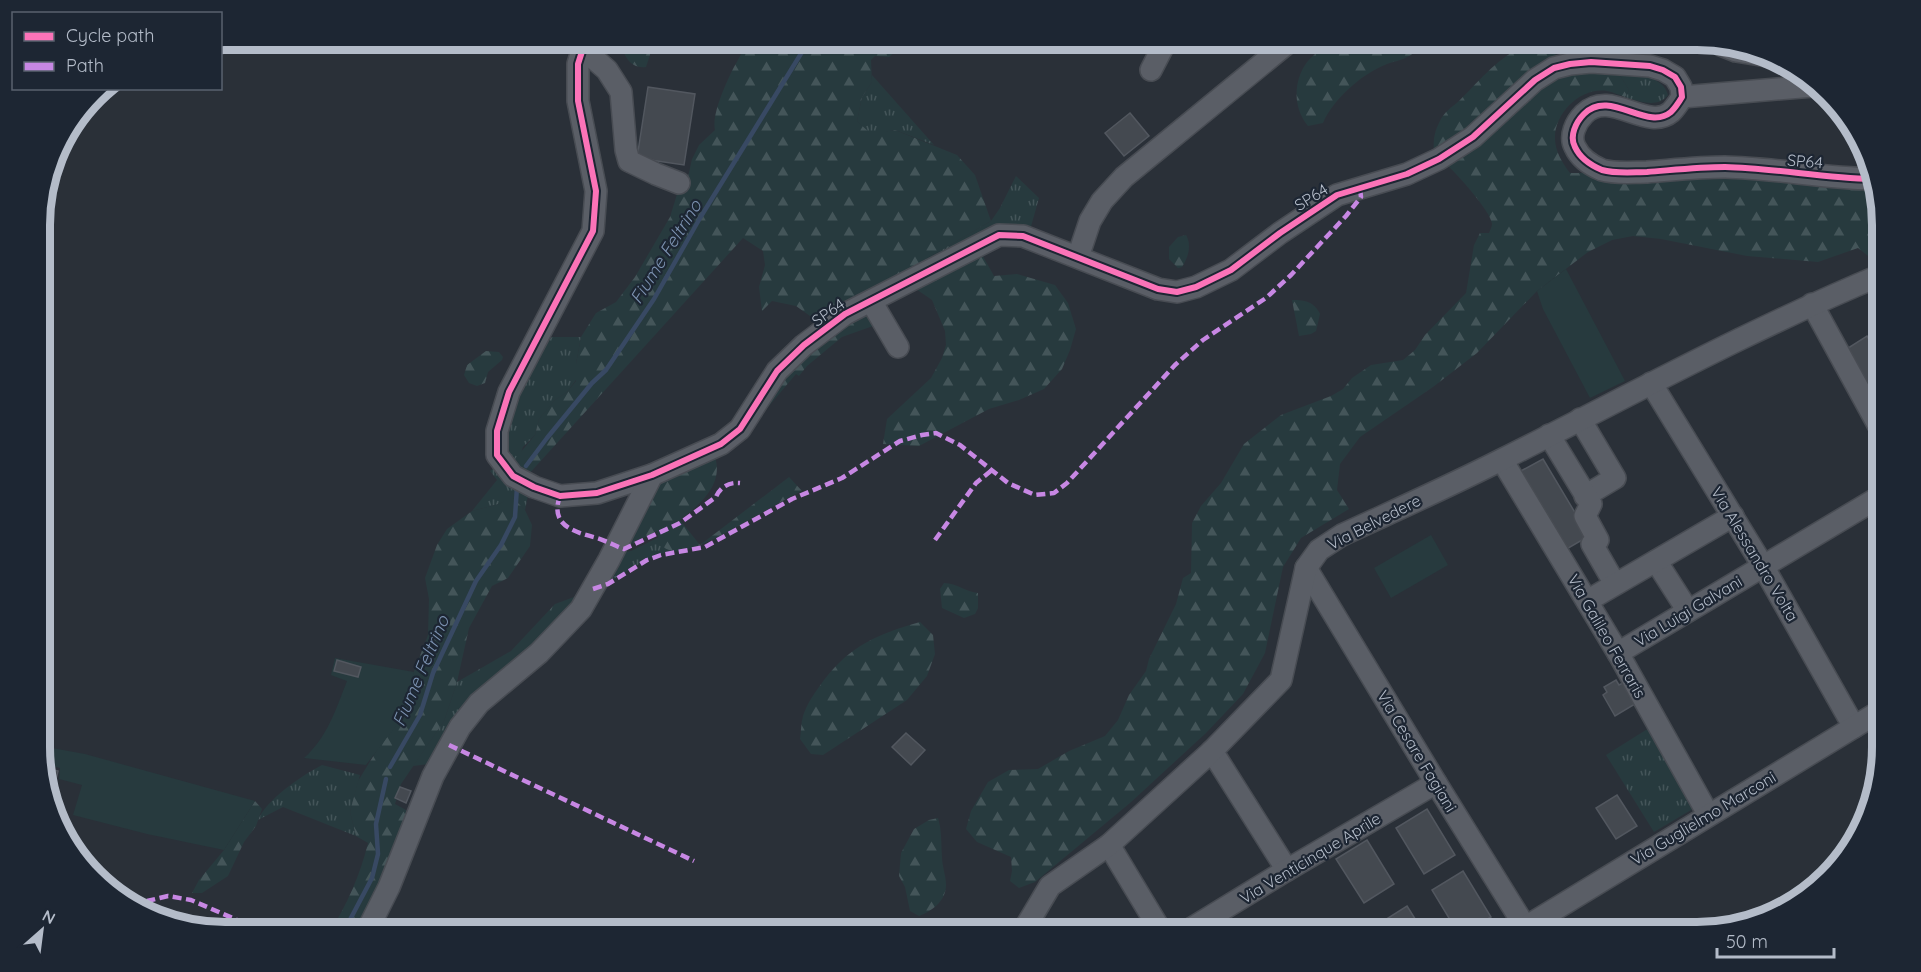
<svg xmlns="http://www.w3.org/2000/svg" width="1921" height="972" font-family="Quicksand,sans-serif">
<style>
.grass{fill:url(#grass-tufts)}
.forest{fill:url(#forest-firs)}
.garden{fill:#273a3e}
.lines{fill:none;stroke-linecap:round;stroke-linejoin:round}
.stream{stroke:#384963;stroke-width:4.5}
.building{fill:#444950;stroke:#52575f;stroke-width:1.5}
.minor-casing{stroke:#484c53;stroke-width:24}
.minor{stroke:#5a5e66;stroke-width:21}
.quiet{stroke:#c787e3;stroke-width:4.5;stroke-dasharray:9 4.5;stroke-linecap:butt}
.cycleway-casing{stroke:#1d2633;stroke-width:10}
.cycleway{stroke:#fb73b8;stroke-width:6}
.labels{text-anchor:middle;stroke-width:4.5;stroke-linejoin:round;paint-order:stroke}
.street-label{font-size:16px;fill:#b4bcc9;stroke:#1d2633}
.water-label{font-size:18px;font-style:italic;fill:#7c92b1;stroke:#1d2633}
.rim{fill:none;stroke:#b4bcc9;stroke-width:8}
</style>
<defs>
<pattern id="grass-tufts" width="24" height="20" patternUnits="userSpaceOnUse" patternTransform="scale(1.5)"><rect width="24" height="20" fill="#273a3e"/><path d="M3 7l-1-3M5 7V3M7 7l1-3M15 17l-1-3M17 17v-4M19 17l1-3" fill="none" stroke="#445559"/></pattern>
<pattern id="forest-firs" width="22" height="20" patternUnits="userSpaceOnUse" patternTransform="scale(1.5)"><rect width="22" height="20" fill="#273a3e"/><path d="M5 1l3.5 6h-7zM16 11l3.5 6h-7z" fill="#445559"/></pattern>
</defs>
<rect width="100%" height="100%" fill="#2a3038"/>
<!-- grass -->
<g class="grass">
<path d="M1618,72C1635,74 1664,76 1668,95C1657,109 1639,101 1625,97L1629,90Z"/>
<polygon points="872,75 934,145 895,130 871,135 857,121 862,97 872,82"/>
<polygon points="1016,176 1039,198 1030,230 857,299 991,221 1000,208"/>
<polygon points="552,337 581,337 576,364 576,380 567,392 555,400 539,419 535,435 523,447 517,465 509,459 505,437 517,401 546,342"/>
<polygon points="495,467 528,495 525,510 512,498 499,504 472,511 497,480 490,471"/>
<path d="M659,537C660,545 668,550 675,551C645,554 631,573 604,583L622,552L631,551Z"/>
<polygon points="585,593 429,764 413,766 444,721 457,682 511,651 555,604"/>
<polygon points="1649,728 1696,807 1654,832 1606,755"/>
<path d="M322,765L360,775L350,812L356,836L283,807L258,820C267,799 301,776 322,765Z"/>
</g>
<!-- forest -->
<g class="forest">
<path d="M620,39H648L650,55L646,67C628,69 623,53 620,39Z"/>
<path d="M751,39H894L898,42L895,52L889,57L875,56L871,60L872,82L862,97L857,121L871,134L895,130L957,155L975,175L991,221L857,299L831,321L810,316L796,306L772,301L762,311L759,287L765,265L763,251L743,238L528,475L517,465L515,459L535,435L539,419L548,408L555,400L567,392L576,381V364L581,337L596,313L616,302L635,277L670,217L678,191L688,177L692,159L699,145L715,130C710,110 738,56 751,39Z"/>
<path d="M1332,39H1412L1416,43L1417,50C1408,59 1399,60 1387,64C1363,73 1333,99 1323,123L1308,126C1293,108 1293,81 1307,62C1314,54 1324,47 1332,39Z"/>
<path d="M1540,39L1551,42L1556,56L1469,128L1434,153C1433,141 1434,132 1440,121C1444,112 1452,107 1459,101C1487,73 1501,53 1540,39Z"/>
<path d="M1565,71L1618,72L1629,90L1625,97C1619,95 1613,92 1607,91C1581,87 1554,113 1555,139C1555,151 1563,164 1570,173H1649L1874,184L1880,200L1881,256L1872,259L1858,248L1818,262L1747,256L1661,239L1633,236L1612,240L1588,252L1537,291L1477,353L1433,387L1360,437L1340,464L1337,490L1349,509L1301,538L1283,567L1265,653L1243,694L1206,733L1130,803L1035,882L1019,888L1010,881L1012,871L1011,857L977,842L966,829L971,811L988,782L1009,770L1038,769L1069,751L1105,736L1118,720L1129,695L1146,671L1149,659L1176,604L1183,578L1191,573L1192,523L1201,506L1221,483L1244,444L1281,415L1331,396L1343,389L1352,378L1371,365L1403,360L1415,350L1425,335L1466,293L1474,245L1480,233H1489C1490,230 1492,227 1492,224C1491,211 1455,172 1445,163L1549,77Z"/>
<path d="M1186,235C1192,245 1188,258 1182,267L1178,268L1169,259V247L1178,237Z"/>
<polygon points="980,251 994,276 1017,274 1055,285 1068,303 1076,329 1070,350 1062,369 1044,389 1019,400 989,409 919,446 883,444 887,419 931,378 942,358 946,345 945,331 932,300 913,287"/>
<path d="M1292,300C1306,300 1314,302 1320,314L1316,331L1311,334L1299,336Z"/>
<polygon points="868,306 877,320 873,326 842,337 807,366 799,376 796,374 747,432 780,372"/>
<polygon points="486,351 499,352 503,357 502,360 488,372 485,383 477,386 469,383 464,375 467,365"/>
<path d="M715,457C724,485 699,505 680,520L700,545L789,477L802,491C775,502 693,560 669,550C660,547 659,539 657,531L630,545L625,543L655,477Z"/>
<path d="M512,497L525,510L532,525L530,546L508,578L492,586L469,628L457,682L444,721L401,784L395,804L406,810C405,844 373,898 358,930L355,933H329C347,905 360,875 368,843L356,836L350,812L358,781L377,750L406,692L428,635L429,599L425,578L437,545L447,529L472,511L499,504Z"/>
<path d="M944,583C957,583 966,592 978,593V608L975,614L964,618L942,608L940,589Z"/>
<path d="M920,622L933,635L935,654L927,676L907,700L823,755L811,754L800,739C801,732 801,723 803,716C807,703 816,691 824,680C851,645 878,634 920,622Z"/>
<polygon points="255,801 262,809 256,826 244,842 228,876 202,893 192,893 199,880 224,850"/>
<path d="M938,818C942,831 941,843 942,857C942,866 946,876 946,885C946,901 932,911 919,916L910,911L905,887L899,876L901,853L914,829L929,820Z"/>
</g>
<!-- garden -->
<g class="garden">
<polygon points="1566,269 1625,381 1590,398 1543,309 1537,291"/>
<polygon points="1431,535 1448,565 1391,598 1374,568"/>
<path d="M335,658L414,672L399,722L366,765L304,758C327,738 336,709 347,681L331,675Z"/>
<polygon points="41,746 85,754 255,801 224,850 147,834 73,815 82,785 59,779 60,768 41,763"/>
</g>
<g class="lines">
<!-- stream -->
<g class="stream">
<polyline points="526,466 547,438 592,383 606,370 654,299 700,218 810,39"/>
<polyline points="390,767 420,715 433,673 476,581 501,545 515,517 517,487"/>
<polyline points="343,933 372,878 378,854 376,824 386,779"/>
</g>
</g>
<!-- building -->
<g class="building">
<polygon points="648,87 695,94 684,165 637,158"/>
<polygon points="1130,113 1149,136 1124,156 1105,133"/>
<polygon points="1867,336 1881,359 1881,374 1866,383 1845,350"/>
<polygon points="1543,459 1589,536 1565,550 1519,472"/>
<polygon points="337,660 361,667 358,677 334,671"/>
<polygon points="1616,680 1619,685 1623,683 1635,704 1615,716 1603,695 1607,692 1604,687"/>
<polygon points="906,733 925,750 911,765 892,747"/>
<polygon points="41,767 58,771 53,791 48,790 41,772"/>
<polygon points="400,787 411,791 406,803 395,798"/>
<polygon points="1617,795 1637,826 1616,839 1596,808"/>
<polygon points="1427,809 1455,855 1424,874 1396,828"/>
<polygon points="1367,840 1394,884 1364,903 1336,859"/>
<polygon points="1463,871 1491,917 1465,933 1458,933 1432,890"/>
<polygon points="1407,906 1424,933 1382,933 1377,925"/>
</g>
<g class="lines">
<defs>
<g id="minor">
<path d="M586,39L578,64V101L596,191L593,231L509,392L497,431V455L513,476L534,487L560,496L597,493L652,475L721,444L740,429L777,371L804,345L845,314L999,235L1023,236L1158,289L1177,292L1196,287L1231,270L1280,233L1337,195L1407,174L1439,159L1473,137L1535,80L1554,68L1570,64L1591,62L1650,66L1663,70L1675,77L1681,87L1682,97C1679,102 1675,108 1671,112C1647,132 1610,88 1584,114C1576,122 1569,136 1575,147C1580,158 1590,165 1602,170C1616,174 1633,172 1647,172C1673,170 1699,167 1725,167C1774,168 1823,178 1872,179"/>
<polyline points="1721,45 1736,51 1779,58"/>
<polyline points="583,49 607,70 621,92 626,150 629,161 656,174 679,183"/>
<polyline points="1151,70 1167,39"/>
<polyline points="1682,97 1813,86"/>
<polyline points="1078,257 1090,221 1102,201 1124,177 1284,46"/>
<polyline points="871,301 898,347"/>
<polyline points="1812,304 1881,430"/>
<polyline points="1651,383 1763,566 1854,727"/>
<polyline points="1580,419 1615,478 1585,496"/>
<polyline points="1549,435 1591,504 1585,516 1598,540 1592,544 1615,584"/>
<polyline points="1502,460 1618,653 1708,814"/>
<polyline points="1656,561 1688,611"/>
<polyline points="1306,568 1436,783 1529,933"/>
<polyline points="1587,601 1733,516"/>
<polyline points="1618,653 1881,496"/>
<polyline points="1212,751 1287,870"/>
<polyline points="1109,845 1162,933"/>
<polyline points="366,933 389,887 433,776 460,727 479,703 539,653 581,609 609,560 652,475"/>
<path d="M1022,933L1050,886L1109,845L1212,751L1281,680L1306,568L1319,550L1342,535C1396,510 1450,486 1503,459C1629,396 1751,329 1881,275"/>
<polyline points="1184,933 1287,870 1436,783"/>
<polyline points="1516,933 1882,710"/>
</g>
</defs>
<!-- minor casing -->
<use href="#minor" class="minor-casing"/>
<!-- minor -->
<use href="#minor" class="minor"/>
<!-- quiet -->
<g class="quiet">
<path d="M560,496C549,526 575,532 597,538C607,541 615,546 624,549L680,523L716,497C720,487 729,482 740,483"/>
<polyline points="935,540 976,483 992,470"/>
<polyline points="593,589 608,584 647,560 661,555 705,547 792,499 842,478 900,441 922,435 936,433 960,445 1008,483 1035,495 1054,493 1067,483 1175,365 1203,340 1266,298 1291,275 1346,216 1361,197 1360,188"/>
<polyline points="449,745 694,861"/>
<polyline points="120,895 147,901 168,896 191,900 267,933"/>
</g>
<defs>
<path id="cycleway" d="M586,39L578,64V101L596,191L593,231L509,392L497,431V455L513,476L534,487L560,496L597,493L652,475L721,444L740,429L777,371L804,345L845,314L999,235L1023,236L1158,289L1177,292L1196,287L1231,270L1280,233L1337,195L1407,174L1439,159L1473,137L1535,80L1554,68L1570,64L1591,62L1650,66L1663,70L1675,77L1681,87L1682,97C1679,102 1675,108 1671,112C1647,132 1610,88 1584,114C1576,122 1569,136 1575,147C1580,158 1590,165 1602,170C1616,174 1633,172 1647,172C1673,170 1699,167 1725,167C1774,168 1823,178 1872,179"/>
</defs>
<!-- cycleway casing -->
<use href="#cycleway" class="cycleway-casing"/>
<!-- cycleway -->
<use href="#cycleway" class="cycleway"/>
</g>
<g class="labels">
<!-- street labels -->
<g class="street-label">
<text transform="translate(1805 161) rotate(5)" y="6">SP64</text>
<text transform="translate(1311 197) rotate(-32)" y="6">SP64</text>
<text transform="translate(828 312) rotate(-35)" y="6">SP64</text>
<text transform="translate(1374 522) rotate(-27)" y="6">Via Belvedere</text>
<text transform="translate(1755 554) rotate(59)" y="6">Via Alessandro Volta</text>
<text transform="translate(1688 611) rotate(-31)" y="6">Via Luigi Galvani</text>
<text transform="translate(1607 636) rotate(60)" y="6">Via Galileo Ferraris</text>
<text transform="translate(1417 751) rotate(59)" y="6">Via Cesare Fagiani</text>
<text transform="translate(1703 818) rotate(-31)" y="6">Via Guglielmo Marconi</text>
<text transform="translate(1310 858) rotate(-31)" y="6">Via Venticinque Aprile</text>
</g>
<!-- water labels -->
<g class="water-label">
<text transform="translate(666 252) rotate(-58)" y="6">Fiume Feltrino</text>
<text transform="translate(421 671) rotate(-67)" y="6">Fiume Feltrino</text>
</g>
</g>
<!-- crop -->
<path d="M0 0H1921V972H0ZM225 50H1697A175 175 0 0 1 1872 225V747A175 175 0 0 1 1697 922H225A175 175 0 0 1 50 747V225A175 175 0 0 1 225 50Z" fill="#1d2633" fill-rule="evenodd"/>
<path class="rim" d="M225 50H1697A175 175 0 0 1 1872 225V747A175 175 0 0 1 1697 922H225A175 175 0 0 1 50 747V225A175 175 0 0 1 225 50Z"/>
<!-- legend -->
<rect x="12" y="12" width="210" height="78" fill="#1d2633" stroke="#59626f" stroke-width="1.5"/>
<rect x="24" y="32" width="30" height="9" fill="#fb73b8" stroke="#59626f" stroke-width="1.5"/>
<text x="66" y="42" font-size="18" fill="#b4bcc9">Cycle path</text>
<rect x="24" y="62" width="30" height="9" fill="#c787e3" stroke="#59626f" stroke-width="1.5"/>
<text x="66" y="72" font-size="18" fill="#b4bcc9">Path</text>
<!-- north arrow -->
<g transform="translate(42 930) rotate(28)" stroke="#1d2633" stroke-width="4.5" paint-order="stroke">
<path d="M0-4.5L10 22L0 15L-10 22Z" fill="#b4bcc9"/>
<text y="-9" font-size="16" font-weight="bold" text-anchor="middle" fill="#b4bcc9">N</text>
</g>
<!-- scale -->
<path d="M1717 948v9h117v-9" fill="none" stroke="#b4bcc9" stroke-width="3"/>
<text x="1726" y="948" font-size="18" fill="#b4bcc9" stroke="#1d2633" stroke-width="4.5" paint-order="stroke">50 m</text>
</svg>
